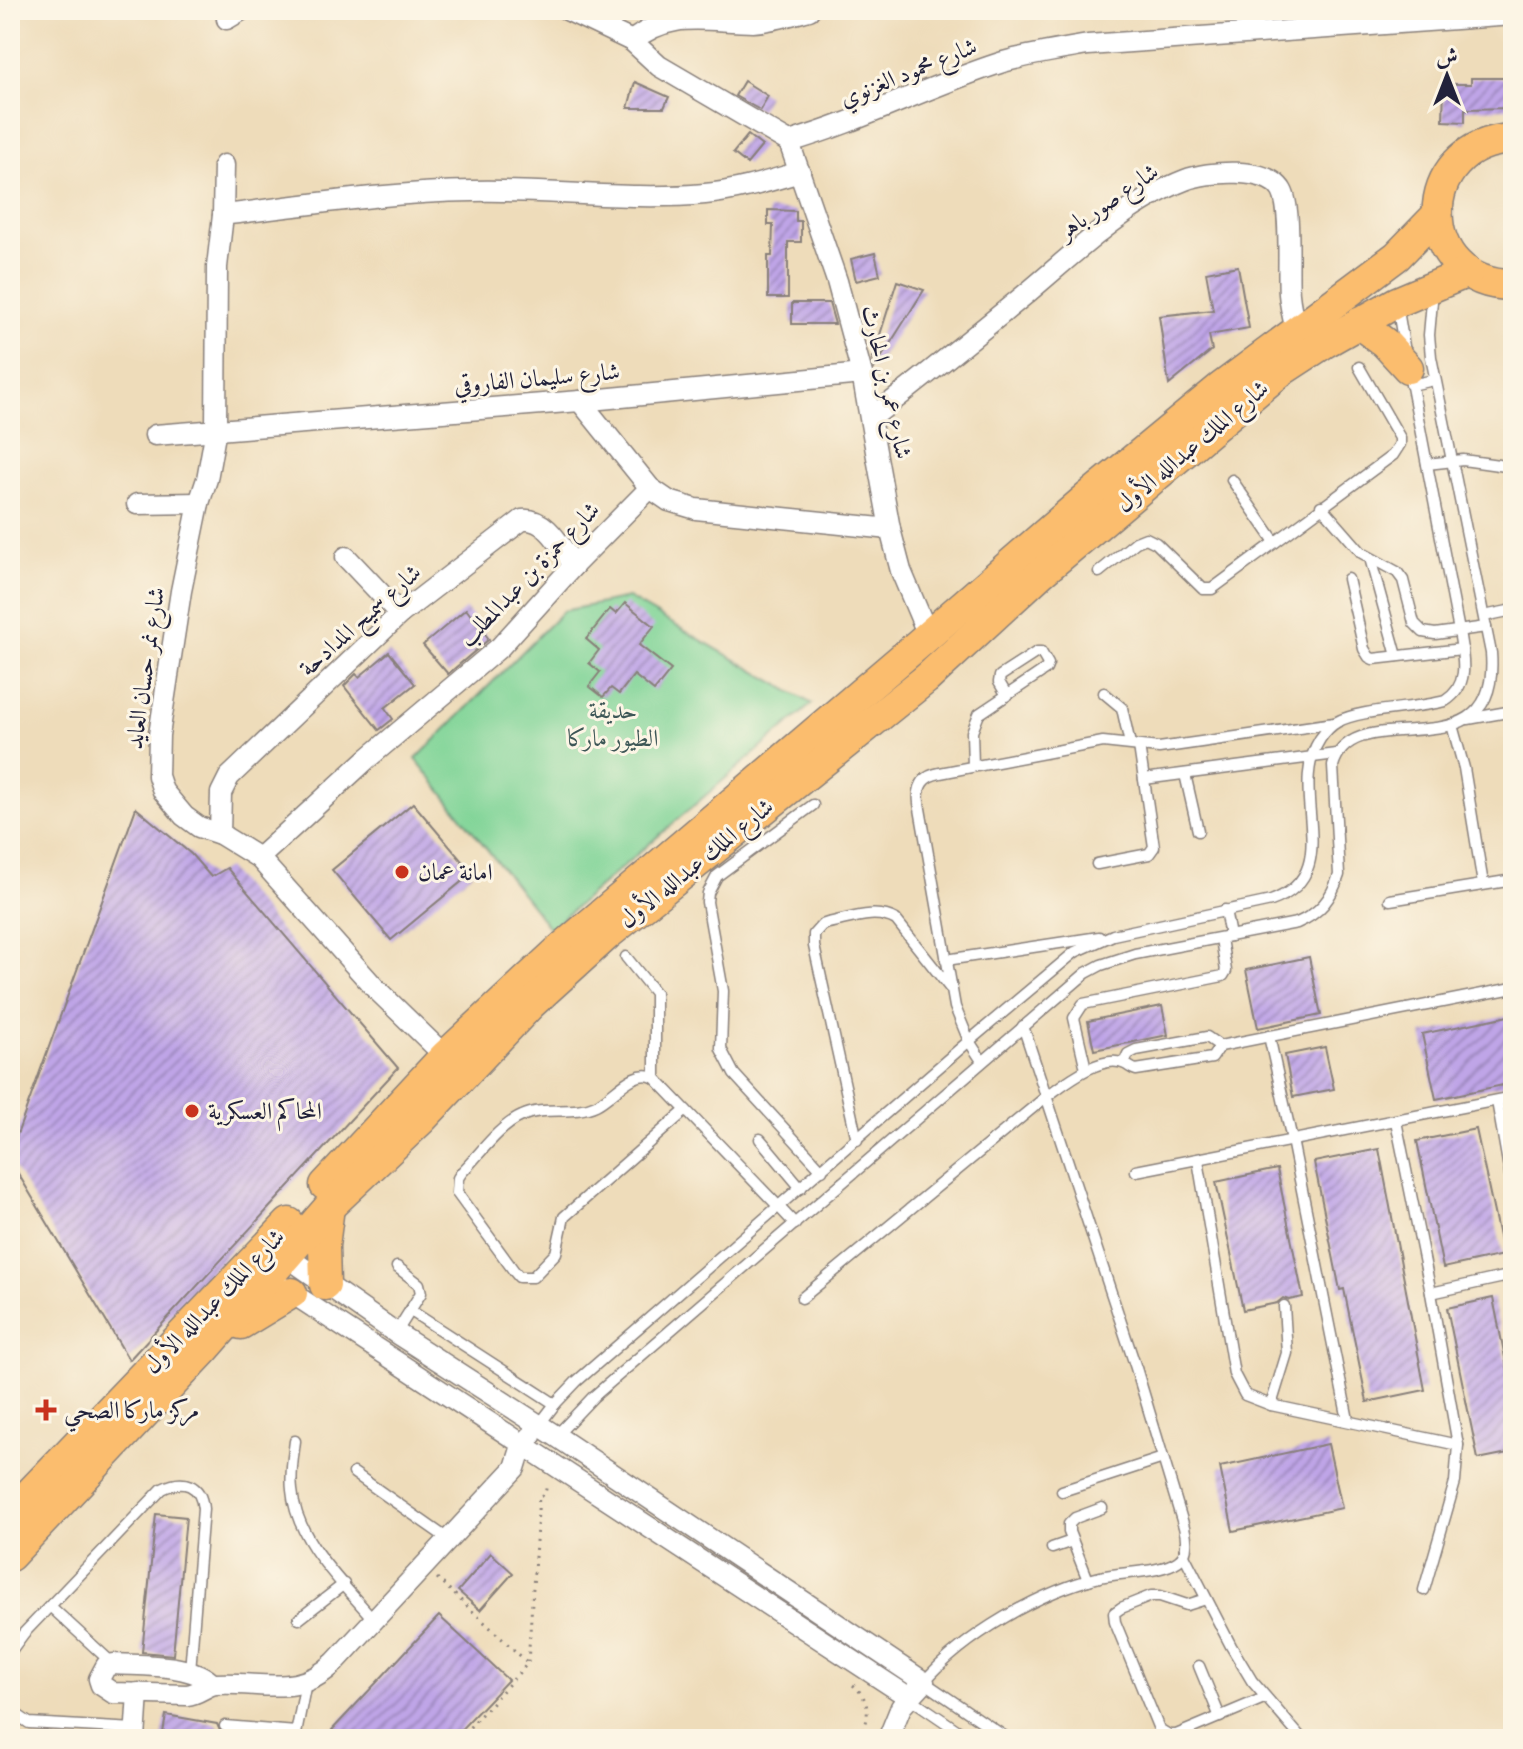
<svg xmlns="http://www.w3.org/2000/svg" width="1523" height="1749" font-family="'Libre Bodoni',Amiri,serif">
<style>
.park{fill:#80d497;stroke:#517b69;stroke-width:2}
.building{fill:url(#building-hatch)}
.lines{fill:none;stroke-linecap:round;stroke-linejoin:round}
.service-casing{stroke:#887f7a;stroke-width:13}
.minor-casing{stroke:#887f7a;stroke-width:23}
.primary-casing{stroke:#887f7a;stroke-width:33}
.path{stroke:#887f7a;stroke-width:3;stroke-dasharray:2 6;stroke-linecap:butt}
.service{stroke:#fff;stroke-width:10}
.minor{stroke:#fff;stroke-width:20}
.primary{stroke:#fbbd6e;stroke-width:30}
.poi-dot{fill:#c8321e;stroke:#fcf5e5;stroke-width:3}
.labels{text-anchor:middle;stroke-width:6;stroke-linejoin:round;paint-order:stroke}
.street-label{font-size:24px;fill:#22223b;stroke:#fcf5e5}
.park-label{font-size:24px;fill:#3e5757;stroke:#fcf5e5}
.poi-label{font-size:24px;fill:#22223b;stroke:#fcf5e5;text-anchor:start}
</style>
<defs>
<pattern id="building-hatch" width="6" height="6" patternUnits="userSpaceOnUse" patternTransform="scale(2)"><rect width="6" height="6" fill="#bfa5e7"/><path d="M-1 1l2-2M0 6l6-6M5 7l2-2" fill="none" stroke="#9b86bc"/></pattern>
</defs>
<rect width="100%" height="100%" fill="#fcf5e5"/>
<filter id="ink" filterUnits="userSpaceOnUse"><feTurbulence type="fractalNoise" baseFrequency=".0125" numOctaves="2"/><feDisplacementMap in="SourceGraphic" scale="16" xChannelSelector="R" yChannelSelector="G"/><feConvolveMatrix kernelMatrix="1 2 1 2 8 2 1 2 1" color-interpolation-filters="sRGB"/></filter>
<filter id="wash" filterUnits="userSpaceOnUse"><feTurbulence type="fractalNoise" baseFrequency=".006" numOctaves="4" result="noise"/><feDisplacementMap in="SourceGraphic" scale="32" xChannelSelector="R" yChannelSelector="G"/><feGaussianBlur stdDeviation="1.8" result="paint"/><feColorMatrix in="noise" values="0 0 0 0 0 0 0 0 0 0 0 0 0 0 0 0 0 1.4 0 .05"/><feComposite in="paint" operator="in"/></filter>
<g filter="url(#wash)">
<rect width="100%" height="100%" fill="#eedcba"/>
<!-- park -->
<polygon class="park" points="628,598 812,704 550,929 416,759 563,611"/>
<g id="blocks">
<!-- building -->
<g class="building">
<polygon points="1471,78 1513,78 1513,108 1465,109 1465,122 1443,121 1444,84 1471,84"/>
<polygon points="744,81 768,96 760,110 735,96"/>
<polygon points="635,82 669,97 664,108 628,108"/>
<polygon points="748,135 762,146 747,164 733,153"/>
<polygon points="768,210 796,211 796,221 801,221 801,242 788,242 788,298 768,298 768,256 772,256 773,225 768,225"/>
<polygon points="875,253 880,275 856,281 851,259"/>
<polygon points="1238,266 1249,328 1209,335 1212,350 1169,385 1159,316 1213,310 1206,272"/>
<polygon points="897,281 924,290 874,369 872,360"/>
<polygon points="792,303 829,303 835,324 792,324"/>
<polygon points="625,603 654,626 639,645 671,670 654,691 634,675 619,694 611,688 603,697 589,686 600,672 589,663 599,650 586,639 610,609 616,614"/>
<polygon points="466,609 489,639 448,674 423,645"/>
<polygon points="389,652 415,684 385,708 393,719 379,730 344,686 356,674 359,677"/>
<polygon points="413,803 472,873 391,940 332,870"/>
<polygon points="136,808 191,854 211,877 227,868 398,1068 129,1360 10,1160 10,1154"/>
<polygon points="1309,957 1321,1015 1258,1028 1246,970"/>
<polygon points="1162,1006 1168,1035 1094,1050 1088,1021"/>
<polygon points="1513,1015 1513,1083 1436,1099 1422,1034"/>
<polygon points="1325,1047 1334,1089 1293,1097 1285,1055"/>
<polygon points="1476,1129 1503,1255 1443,1268 1417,1141"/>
<polygon points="1379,1149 1425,1390 1367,1402 1344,1289 1340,1290 1314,1162"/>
<polygon points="1277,1169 1303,1297 1289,1300 1283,1298 1277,1303 1243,1310 1216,1182"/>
<polygon points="1493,1298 1513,1397 1513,1452 1478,1459 1447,1308"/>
<polygon points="1328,1444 1342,1508 1233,1531 1220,1467"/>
<polygon points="156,1514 186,1517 173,1655 142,1652"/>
<polygon points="491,1553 513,1573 480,1610 458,1591"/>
<polygon points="439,1616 508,1680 452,1739 342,1739 332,1730"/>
<polygon points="166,1715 217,1724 221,1733 220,1739 162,1739"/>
</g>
</g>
</g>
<g filter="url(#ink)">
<use href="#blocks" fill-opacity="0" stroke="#887f7a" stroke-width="2"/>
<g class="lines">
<defs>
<g id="service">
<polyline points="1397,304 1405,352"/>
<polyline points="1411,385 1434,380"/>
<polyline points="1427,464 1463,460 1513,467"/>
<polyline points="1232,480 1275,542"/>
<polyline points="1321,506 1362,553 1397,572 1403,580 1414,623 1423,632 1435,634 1486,627"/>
<polyline points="1370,558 1397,656"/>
<polyline points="1099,572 1136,542 1146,538 1156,543 1203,589 1212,589 1393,455 1400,444 1400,438 1359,367"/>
<polyline points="1348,579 1364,649 1369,657 1373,659 1462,649"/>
<polyline points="1484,616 1513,610"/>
<polyline points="1104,693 1122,708 1130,744"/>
<polyline points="1468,719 1513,711"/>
<polyline points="1452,725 1464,768 1483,884"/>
<polyline points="973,766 972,732 979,714 1046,669 1048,664 1041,652 1037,652 1000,676 999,682 1006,694"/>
<polyline points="1185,774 1198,831"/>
<polyline points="1144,779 1336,754"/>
<polyline points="813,805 717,876 708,893 707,902 723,991 721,1049 734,1074 822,1170"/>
<polyline points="1097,864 1149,854 1154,847 1139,746"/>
<polyline points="1390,900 1513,880"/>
<polyline points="1225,910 1230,936"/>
<polyline points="626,957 655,993 655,1078"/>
<polyline points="946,960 1099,937"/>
<polyline points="1269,1036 1292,1140 1348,1420"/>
<polyline points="1220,1046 1513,988"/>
<path d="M982,1061L969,1041L955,1007L919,803C917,786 923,776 940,773L1103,742L1159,748L1334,723"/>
<polyline points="1124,1063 1128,1054 1136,1050 1207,1037 1220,1046"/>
<polyline points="1086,1069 1074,1018 1083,1004 1223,976 1226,971 1221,938"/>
<polyline points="1497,1101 1513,1191"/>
<path d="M686,1110L564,1217L556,1253L533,1277H519L514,1271L457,1193L458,1178L462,1172C480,1154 499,1126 522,1116C545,1105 573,1116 596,1105C614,1096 635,1066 655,1078L779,1207L795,1224"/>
<polyline points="1396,1121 1431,1293 1458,1445 1455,1482 1424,1590"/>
<polyline points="760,1139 801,1188"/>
<path d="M857,1140L814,946V934L822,925L828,923C850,919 875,908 896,920L950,988"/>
<polyline points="1198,1160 1234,1374 1245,1395 1271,1405 1458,1445"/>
<polyline points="1136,1171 1513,1097"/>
<polyline points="1431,1293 1513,1275"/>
<path d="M802,1298L1047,1096C1065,1083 1102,1053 1125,1064C1129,1066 1132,1069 1136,1070L1212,1058L1220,1046"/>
<polyline points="411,1311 555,1404"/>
<polyline points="396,1333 421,1293 419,1284 397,1267"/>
<polyline points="1271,1405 1287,1353 1284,1306"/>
<path d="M539,1425L555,1404L577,1381L969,1041L1075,952L1113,935L1271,901C1348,873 1285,793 1320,739C1324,733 1330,726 1337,722C1360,709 1416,709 1445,701C1471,685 1463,657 1459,631L1409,371"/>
<path d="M556,1436L593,1397L1086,973L1101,965L1135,954L1297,923C1320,913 1331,899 1339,875L1333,766C1353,692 1501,780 1491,653L1431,357L1429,335L1433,290"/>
<path d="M295,1441C293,1457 290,1474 292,1490C296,1541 342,1582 373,1619"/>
<polyline points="354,1473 448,1539"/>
<polyline points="1062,1491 1163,1458"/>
<polyline points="1052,1548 1072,1541"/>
<polyline points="1184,1555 1231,1646 1252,1681 1302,1739"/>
<polyline points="1088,1580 1069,1532 1069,1524 1075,1518 1102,1508"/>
<polyline points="1206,1599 1187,1605 1160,1596 1151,1596 1121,1608 1114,1613 1115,1622 1159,1729 1169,1735 1176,1735 1264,1698"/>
<polyline points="50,1606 112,1663"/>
<polyline points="299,1619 344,1584"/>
<path d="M10,1652L24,1633L162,1489C183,1478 201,1484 203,1509L190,1671"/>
<polyline points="1199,1666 1220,1717"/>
<polyline points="910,1698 970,1739"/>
<polyline points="10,1710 29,1723 135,1729"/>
<polyline points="225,1726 296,1732"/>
<polyline points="295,1739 306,1682"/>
<path d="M1008,1739L924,1682C964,1635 1041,1591 1100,1577C1121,1572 1161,1573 1178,1561C1189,1554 1187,1539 1184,1527L1136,1368L1023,1026"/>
</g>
<g id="minor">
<polyline points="567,10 632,41"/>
<path d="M809,10C791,15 772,21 753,22C707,22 671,9 632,41L659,66L789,142C862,121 930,85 1003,62C1031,54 1059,50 1088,45L1513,15"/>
<polyline points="227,19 242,10"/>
<polyline points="789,142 837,281 862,374 890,529 901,571 928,635"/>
<polyline points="224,165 223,215 217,267 216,429 207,479 199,503 181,591 159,735 158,776 163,791 184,816 199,827 220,834 259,858 375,988 445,1056"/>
<path d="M223,215C306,205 390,192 473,191C550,189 628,201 705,194C738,191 769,181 800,172"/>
<polyline points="580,401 650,488 669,501 696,509 890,529"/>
<path d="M871,418C924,377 976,335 1027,293C1076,252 1126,203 1185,180C1208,171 1268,166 1282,191C1292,209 1287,271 1289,294C1290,306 1293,318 1296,330"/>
<polyline points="155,435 580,401 862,374"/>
<polyline points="137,504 199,503"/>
<polyline points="346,557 400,614"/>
<path d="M220,834L221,793L229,777L400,614L522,520C547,517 561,548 574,565"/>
<polyline points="259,858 368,758 500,647 574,565 650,488"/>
<polyline points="286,1256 396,1333 556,1436 924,1682 901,1707 888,1739"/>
<polyline points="284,1288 910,1698"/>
<path d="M212,1684C193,1663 141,1666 114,1664L106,1666L99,1679L101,1685L113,1693L187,1695C199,1694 206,1685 216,1684C262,1681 298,1699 335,1662L515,1468L520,1452L531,1436"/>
<polyline points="135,1739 138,1693"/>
</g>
<g id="primary">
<path d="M1513,139C1411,143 1414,286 1513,285"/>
<polyline points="1358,323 1385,343 1408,368"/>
<polyline points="325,1185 445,1056 558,951 908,653 1083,501 1220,388 1397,256 1437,215"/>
<polyline points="325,1285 324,1246 329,1207"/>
<polyline points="241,1324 292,1293"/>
<polyline points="10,1514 289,1223"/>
<polyline points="10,1556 206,1348 329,1207 422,1119 531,1004 607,935 926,679 1041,573 1280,372 1326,342 1397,302 1468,272"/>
</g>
</defs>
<!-- service casing -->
<use href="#service" class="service-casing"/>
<!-- minor casing -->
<use href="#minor" class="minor-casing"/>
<!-- primary casing -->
<use href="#primary" class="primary-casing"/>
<!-- path -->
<g class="path">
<polyline points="437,1578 528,1663"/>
<path d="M853,1685C872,1701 869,1718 861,1739"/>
<polyline points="459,1739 528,1663 539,1496 545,1494 547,1484"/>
</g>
<!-- service -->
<use href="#service" class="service"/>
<!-- minor -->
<use href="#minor" class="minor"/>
<!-- primary -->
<use href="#primary" class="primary"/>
</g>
</g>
<!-- markers -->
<g class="poi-dot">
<circle cx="402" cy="872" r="8"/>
<circle cx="192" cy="1111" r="8"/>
<path d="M42 1398h8v8h8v8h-8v8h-8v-8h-8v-8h8z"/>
</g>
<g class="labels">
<!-- street labels -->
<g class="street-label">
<text transform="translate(908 72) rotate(-22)" y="8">شارع محمود الغزنوي</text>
<text transform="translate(1108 201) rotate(-34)" y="8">شارع صور باهر</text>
<text transform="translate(537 378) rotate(-5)" y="8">شارع سليمان الفاروقي</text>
<text transform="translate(887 382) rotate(77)" y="8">شارع عمر بن الحارث</text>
<text transform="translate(1192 446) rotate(-40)" y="8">شارع الملك عبدالله الأول</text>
<text transform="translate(529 574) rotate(-46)" y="8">شارع حمزة بن عبدالمطلب</text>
<text transform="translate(360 620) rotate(-42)" y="8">شارع سميح المدادحة</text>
<text transform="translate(145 668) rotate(-82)" y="8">شارع نمر حسان العايد</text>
<text transform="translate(696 863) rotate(-39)" y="8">شارع الملك عبدالله الأول</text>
<text transform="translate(214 1301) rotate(-46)" y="8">شارع الملك عبدالله الأول</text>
</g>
<!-- park labels -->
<g class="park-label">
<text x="613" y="718">حديقة<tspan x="613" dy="28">الطيور ماركا</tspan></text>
</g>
<!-- poi labels -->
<g class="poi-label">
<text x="418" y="880">امانة عمان</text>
<text x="208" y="1119">المحاكم العسكرية</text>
<text x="64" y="1418">مركز ماركا الصحي</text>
</g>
</g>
<!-- margin -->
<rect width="1523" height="1749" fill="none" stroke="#fcf5e5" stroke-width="40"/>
<!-- north arrow -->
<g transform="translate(1447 76)" stroke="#fcf5e5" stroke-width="6" paint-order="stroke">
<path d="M0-6L14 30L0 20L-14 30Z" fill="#22223b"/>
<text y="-12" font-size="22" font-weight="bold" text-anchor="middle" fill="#22223b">ش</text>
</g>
</svg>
